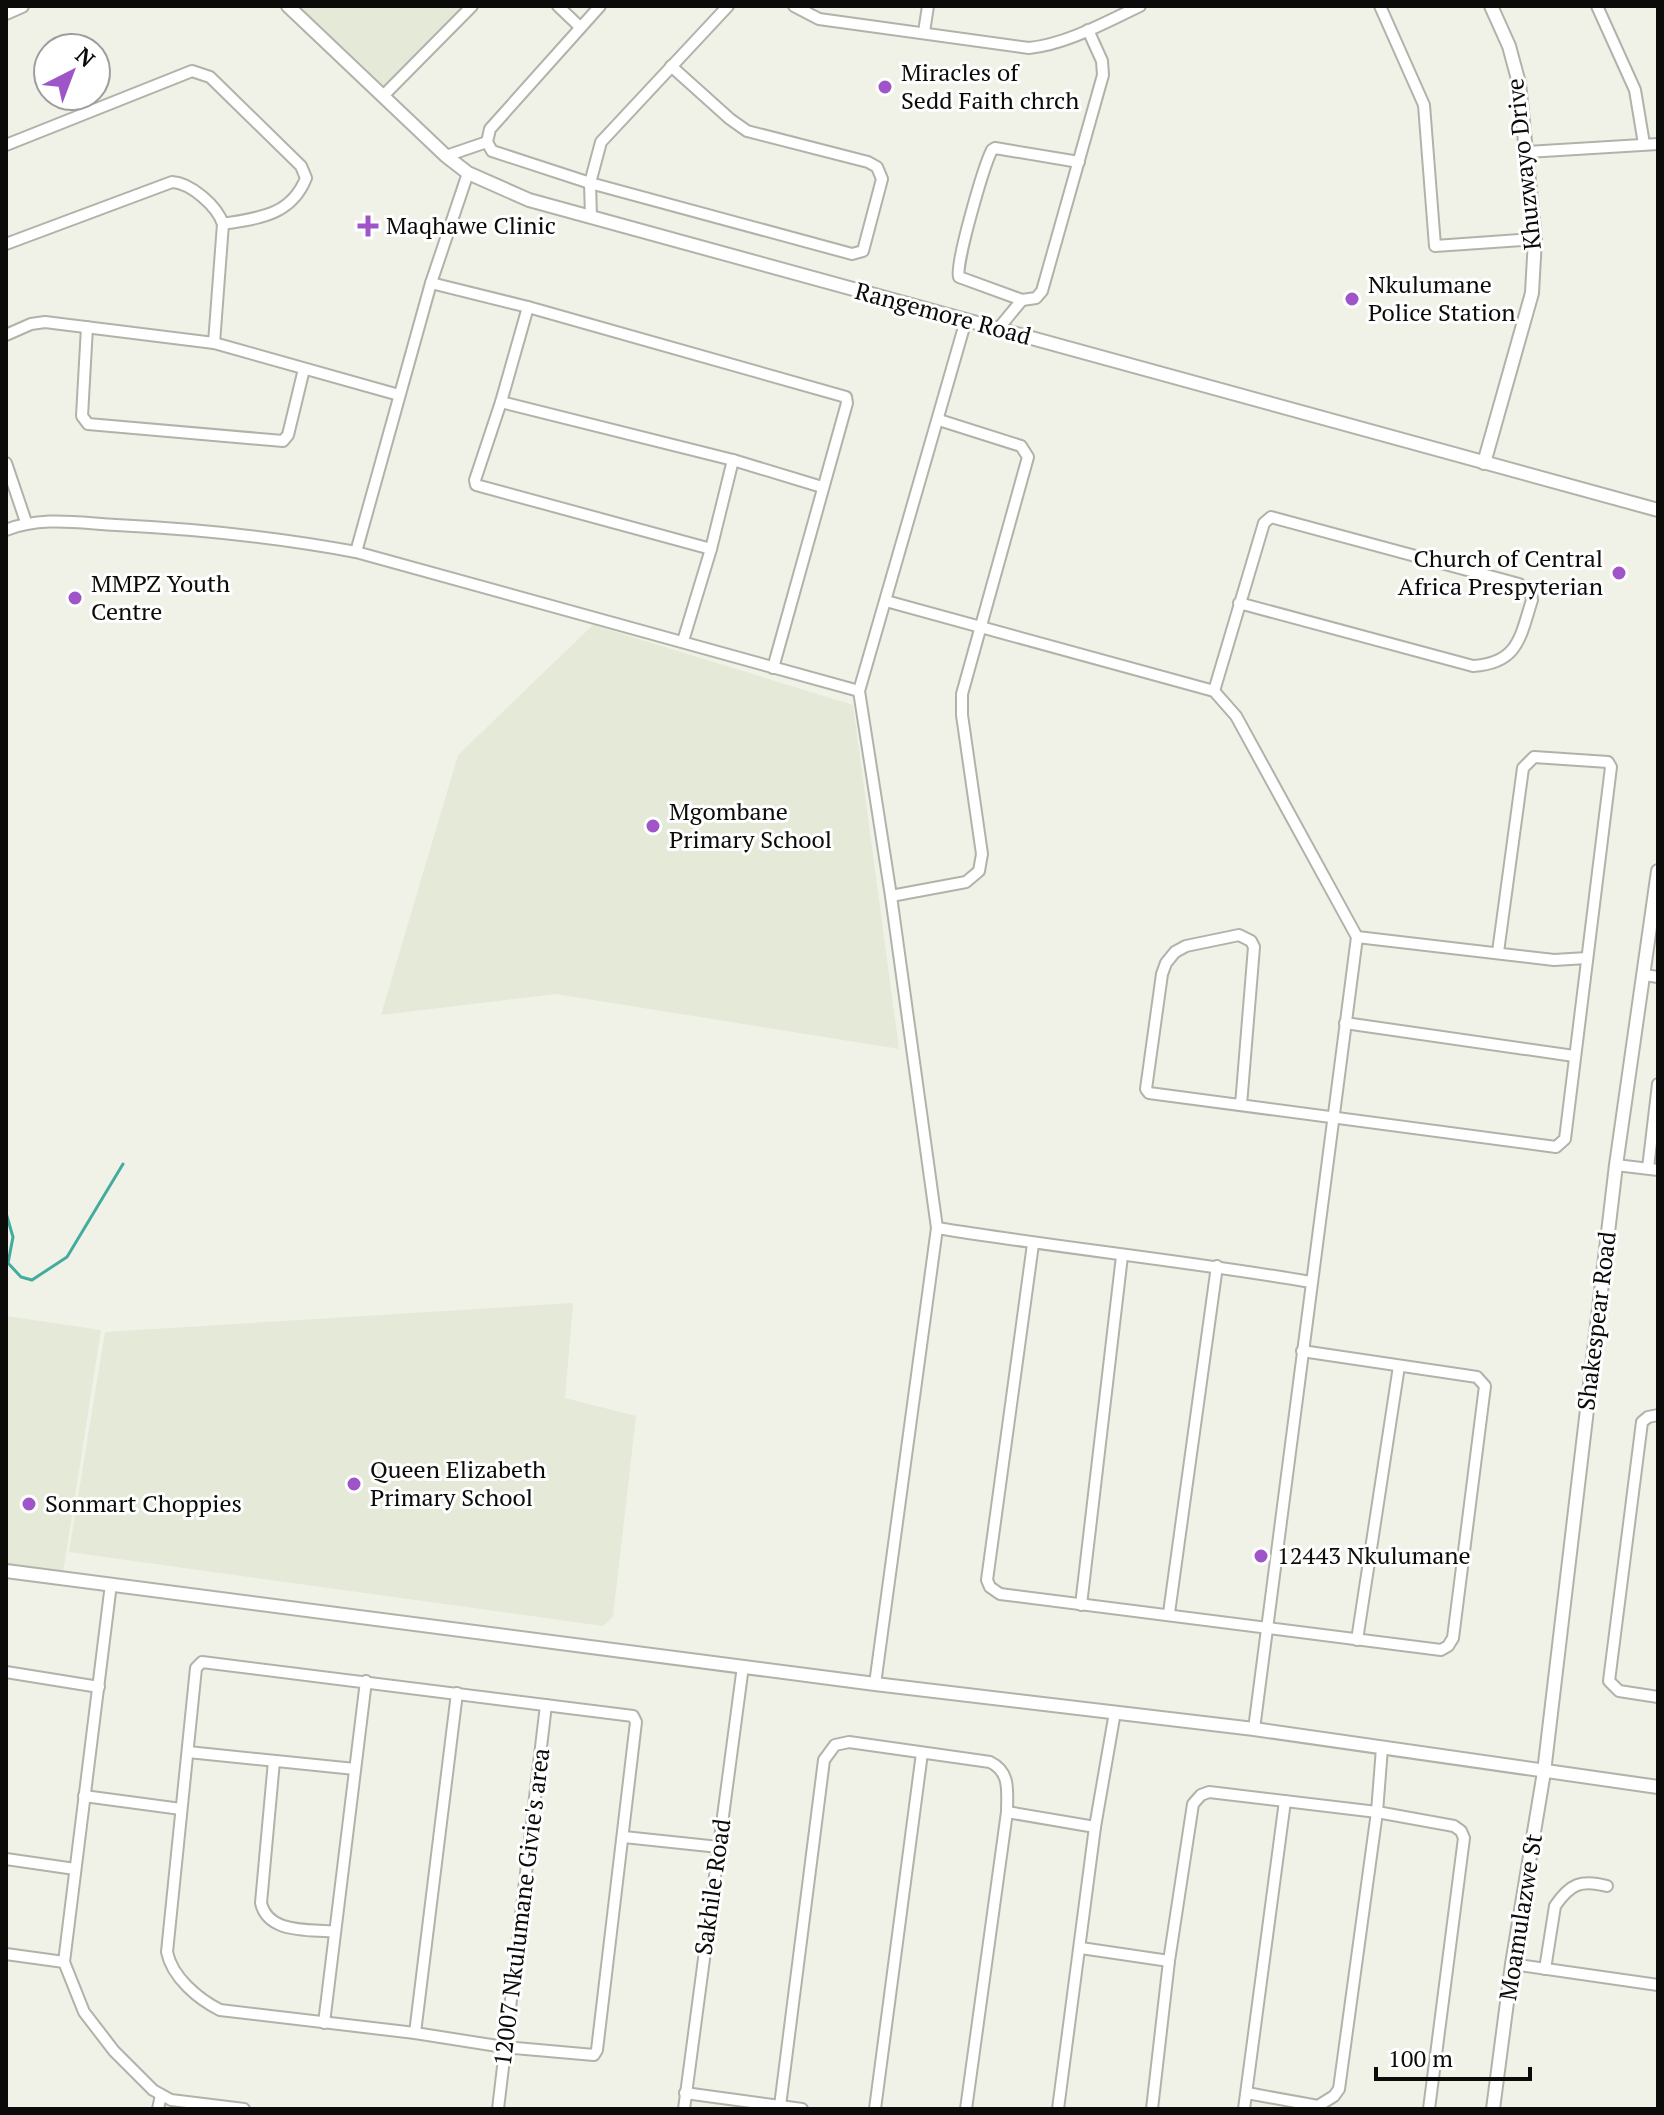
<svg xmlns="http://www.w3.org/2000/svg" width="1664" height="2115" font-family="'PT Serif',serif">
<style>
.built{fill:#e5e9d7}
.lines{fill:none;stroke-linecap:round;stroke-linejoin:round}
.stream{stroke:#43ac9e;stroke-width:3}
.minor-casing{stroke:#b0b3a9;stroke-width:14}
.tertiary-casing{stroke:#b0b3a9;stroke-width:16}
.minor{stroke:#fff;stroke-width:10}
.tertiary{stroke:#fff;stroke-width:12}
.poi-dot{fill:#9f55c7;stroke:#fff;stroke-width:3}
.labels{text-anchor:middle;stroke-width:6;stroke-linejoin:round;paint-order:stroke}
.poi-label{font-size:24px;fill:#0b0c09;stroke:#fff;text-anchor:start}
.street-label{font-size:24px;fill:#0b0c09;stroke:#fff}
</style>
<rect width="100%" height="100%" fill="#f0f2e7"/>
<!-- built -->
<g class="built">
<polygon points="299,6 465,6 387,88"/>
<polygon points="593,625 853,705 899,1049 556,994 381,1015 458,755"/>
<polygon points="573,1303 565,1398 636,1416 613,1617 603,1626 69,1552 105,1332"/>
<polygon points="6,1316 101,1330 63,1573 6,1566"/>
</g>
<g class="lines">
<!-- stream -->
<polyline class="stream" points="6,1213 13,1237 8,1263 21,1277 32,1280 67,1257 123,1164"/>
<defs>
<g id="minor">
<polyline points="558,6 580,27"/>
<polyline points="600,6 490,129 487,142 492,151 590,183 852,254 863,251 882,179 877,167 868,162 747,131 730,119 671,66"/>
<path d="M794,6L819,19L1029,48C1067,44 1106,22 1140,6"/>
<polyline points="1380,6 1424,105 1435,246 1535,239"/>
<polyline points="1597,6 1635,90 1644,144"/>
<polyline points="924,32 928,6"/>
<polyline points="383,96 472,6"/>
<path d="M6,145L192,71L210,77L301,166L306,178C291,216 258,218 223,224C217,206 191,183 172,182L6,244"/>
<polyline points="1527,152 1658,144"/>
<polyline points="446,156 487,142"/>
<path d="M1079,162L995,148L992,150C984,165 955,264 959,277L1022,300L1036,298L1042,291L1103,75L1102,61L1088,30"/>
<polyline points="591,217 590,183 601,142 728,6"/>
<polyline points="431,283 528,307 846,397 847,403 773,668"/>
<polyline points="528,307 501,402 475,480 476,485 711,549"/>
<polyline points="87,327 82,416 88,424 283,441 288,435 304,369"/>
<polyline points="998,329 1022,300"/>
<polyline points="6,335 31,324 45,322 214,343 399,395"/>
<polyline points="214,343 223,224"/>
<polyline points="501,402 733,460 822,487"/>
<polyline points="6,463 26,522"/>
<path d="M6,530C41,516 79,523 116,525C197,529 276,537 356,552L859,691"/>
<polyline points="356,552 431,283 468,173"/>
<polyline points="886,601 1214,691 1236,716 1357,937 1254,1729"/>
<polyline points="683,641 711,549 733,460"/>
<path d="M1214,691L1264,523L1271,517L1519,584L1531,594L1532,600C1520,638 1518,663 1473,666L1239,603"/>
<polyline points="891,896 966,882 979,871 982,854 962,715 962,694 1028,457 1021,446 939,420"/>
<polyline points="1357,937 1554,960 1587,958"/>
<polyline points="1644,975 1658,977"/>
<polyline points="1345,1023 1574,1056"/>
<polyline points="1241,1105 1254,947 1251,941 1239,935 1186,946 1175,952 1166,963 1162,974 1146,1089 1149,1093 1556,1147 1565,1139 1611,767 1608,762 1534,757 1523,768 1498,952"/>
<polyline points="1616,1165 1658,1170"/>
<polyline points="1648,1168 1658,1084"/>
<path d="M937,1228C1061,1248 1187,1261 1311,1282"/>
<polyline points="1033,1244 987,1580 990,1587 1000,1594 1441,1650 1448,1646 1453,1638 1485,1386 1477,1377 1302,1351"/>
<polyline points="1658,1415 1648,1417 1642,1422 1609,1681 1619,1691 1658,1697"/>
<polyline points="111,1584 64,1962 84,2012 114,2051 153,2090 171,2100 244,2109"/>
<polyline points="1081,1605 1122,1256"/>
<polyline points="1169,1613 1217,1266"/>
<polyline points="1357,1640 1399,1366"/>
<path d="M202,1662L633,1716L636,1722L597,2050L594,2055L504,2047L415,2033L220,2010C198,1999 172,1977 167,1952L196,1668Z"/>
<polyline points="6,1672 99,1687"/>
<polyline points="875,1684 937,1228 891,896 859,691 966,320"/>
<polyline points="188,1752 355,1769"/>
<path d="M274,1761L261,1903C268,1934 309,1929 335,1932"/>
<polyline points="84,1796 181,1809"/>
<polyline points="1007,1812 1095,1827"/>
<polyline points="624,1837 719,1847"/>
<polyline points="6,1859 75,1869"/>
<polyline points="1081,1948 1169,1961"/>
<polyline points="6,1954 64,1962"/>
<polyline points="1512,1964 1658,1985"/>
<path d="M1545,1969L1555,1906C1570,1884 1581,1879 1607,1886"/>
<polyline points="324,2023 366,1681"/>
<polyline points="415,2033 457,1693"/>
<polyline points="685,2093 802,2109"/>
<polyline points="1247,2093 1318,2106 1334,2096 1339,2089 1377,1812 1382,1748"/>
<path d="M780,2106L824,1760L835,1745L849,1742L990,1762C1011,1772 1007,1792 1007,1812L966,2109"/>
<polyline points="158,2109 161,2095"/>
<polyline points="498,2109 546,1705"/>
<polyline points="684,2109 743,1666"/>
<polyline points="875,2109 922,1753"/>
<polyline points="1058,2109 1095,1827 1115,1712"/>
<polyline points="1152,2109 1169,1961 1193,1804 1201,1795 1209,1792 1377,1812 1454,1826 1461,1831 1464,1838 1429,2109"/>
<polyline points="1244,2109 1285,1801"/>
</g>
<g id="tertiary">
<polyline points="288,6 446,156 468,173 529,200 1658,510"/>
<polyline points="6,13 22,6"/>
<polyline points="1484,463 1532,293 1535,239 1519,83 1509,46 1491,6"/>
<polyline points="6,1571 875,1684 1254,1729 1658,1787"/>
<polyline points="1493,2109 1512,1964 1544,1772 1616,1165 1658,871"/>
</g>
</defs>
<!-- minor casing -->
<use href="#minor" class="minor-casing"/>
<!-- tertiary casing -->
<use href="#tertiary" class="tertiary-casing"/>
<!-- minor -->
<use href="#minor" class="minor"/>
<!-- tertiary -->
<use href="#tertiary" class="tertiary"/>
</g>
<!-- markers -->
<g class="poi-dot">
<circle cx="885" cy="87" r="8"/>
<path d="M364 214h8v8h8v8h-8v8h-8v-8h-8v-8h8z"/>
<circle cx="1352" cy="299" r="8"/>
<circle cx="1619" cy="573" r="8"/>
<circle cx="75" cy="598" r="8"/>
<circle cx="653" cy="826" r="8"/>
<circle cx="354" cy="1484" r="8"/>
<circle cx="29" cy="1504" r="8"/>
<circle cx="1261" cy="1556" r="8"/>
</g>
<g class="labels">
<!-- poi labels -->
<g class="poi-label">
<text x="901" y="81">Miracles of<tspan x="901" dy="28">Sedd Faith chrch</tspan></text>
<text x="386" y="234">Maqhawe Clinic</text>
<text x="1368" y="293">Nkulumane<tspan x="1368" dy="28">Police Station</tspan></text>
<text x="1603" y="567" text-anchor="end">Church of Central<tspan x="1603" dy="28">Africa Prespyterian</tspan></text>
<text x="91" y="592">MMPZ Youth<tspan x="91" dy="28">Centre</tspan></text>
<text x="669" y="820">Mgombane<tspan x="669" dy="28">Primary School</tspan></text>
<text x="370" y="1478">Queen Elizabeth<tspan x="370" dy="28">Primary School</tspan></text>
<text x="45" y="1512">Sonmart Choppies</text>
<text x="1277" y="1564">12443 Nkulumane</text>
</g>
<!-- street labels -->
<g class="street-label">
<text transform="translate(1524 164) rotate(-96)" y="8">Khuzwayo Drive</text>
<text transform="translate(943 314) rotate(15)" y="8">Rangemore Road</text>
<text transform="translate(1597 1321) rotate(-83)" y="8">Shakespear Road</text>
<text transform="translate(713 1887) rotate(-82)" y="8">Sakhile Road</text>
<text transform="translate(522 1907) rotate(-83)" y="8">12007 Nkulumane Givie's area</text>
<text transform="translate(1521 1917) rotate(-81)" y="8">Moamulazwe St</text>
</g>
</g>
<!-- border -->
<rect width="1664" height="2115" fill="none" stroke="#0b0c09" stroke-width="16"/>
<!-- north arrow -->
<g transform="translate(72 72) rotate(42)"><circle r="38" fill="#ffffff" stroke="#9d9e9d" stroke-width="2"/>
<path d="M0-6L14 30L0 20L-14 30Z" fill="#9f55c7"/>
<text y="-12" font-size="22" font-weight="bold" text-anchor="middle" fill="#0b0c09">N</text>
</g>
<!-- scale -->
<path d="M1376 2067v12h154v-12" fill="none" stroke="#0b0c09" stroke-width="4"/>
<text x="1388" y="2067" font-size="24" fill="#0b0c09" stroke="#ffffff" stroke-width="6" paint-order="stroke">100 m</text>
</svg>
